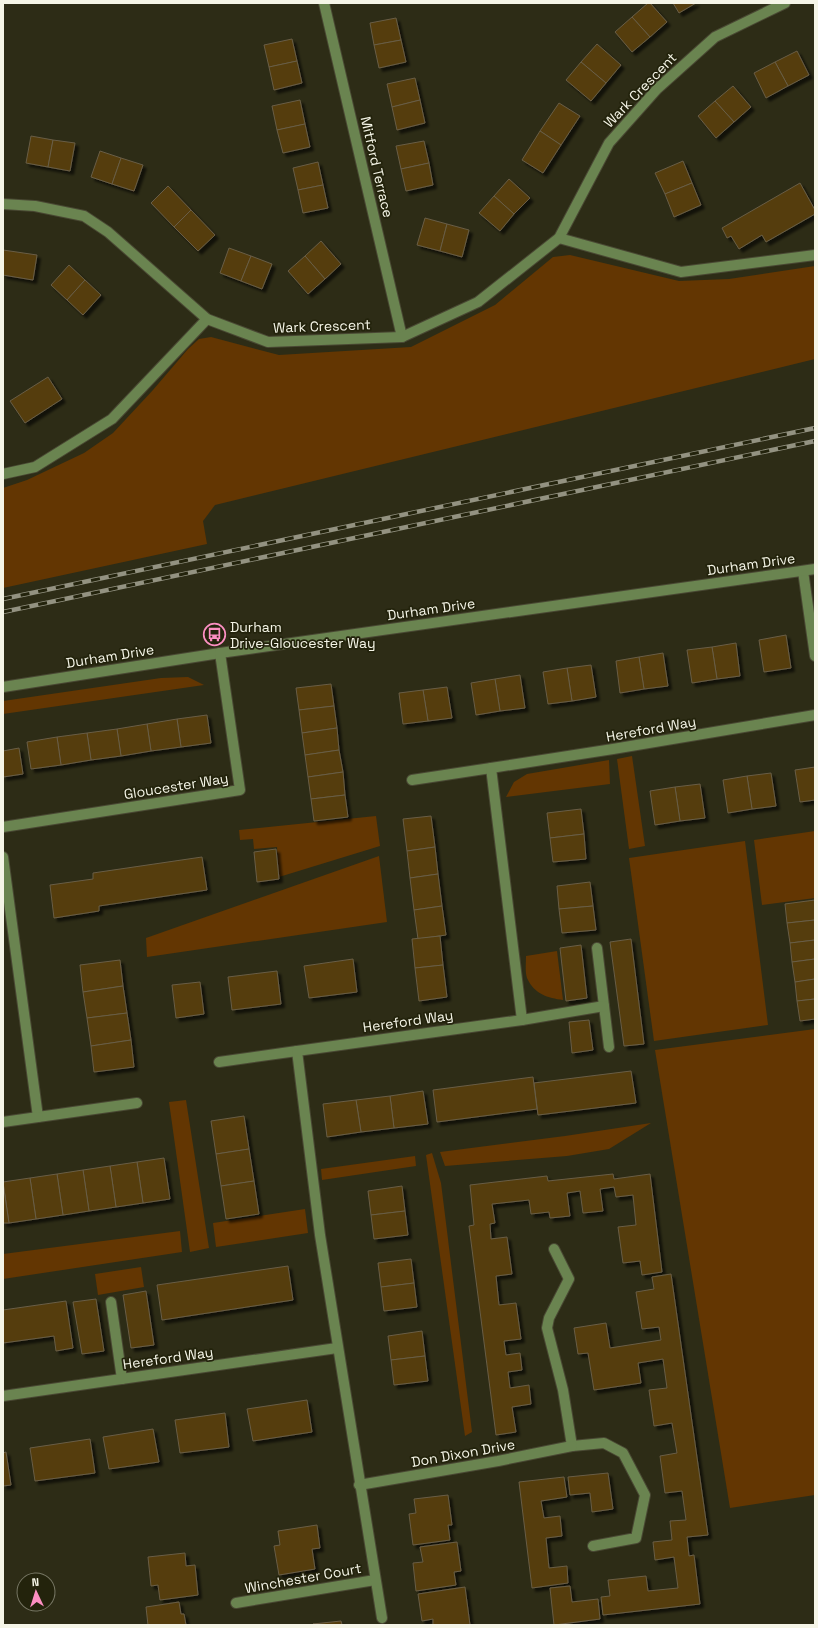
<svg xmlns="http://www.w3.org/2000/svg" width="818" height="1628" font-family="'Space Grotesk',sans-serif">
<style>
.green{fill:#633602}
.building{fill:#543e0b;stroke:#695d46;filter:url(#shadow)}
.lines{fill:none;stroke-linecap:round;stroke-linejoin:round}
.minor-casing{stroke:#494833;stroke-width:12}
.minor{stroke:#6a8450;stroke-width:10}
.rail-casing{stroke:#939281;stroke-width:4.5}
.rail{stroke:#23230c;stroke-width:3;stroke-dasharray:9;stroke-linecap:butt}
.labels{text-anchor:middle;stroke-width:3.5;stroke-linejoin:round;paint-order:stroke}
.street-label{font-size:14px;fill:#f5f5e7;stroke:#23230c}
.poi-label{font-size:14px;fill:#f5f5e7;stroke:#23230c;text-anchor:start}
</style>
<defs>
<filter id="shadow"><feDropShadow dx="3.5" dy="3.5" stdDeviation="1" flood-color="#0009"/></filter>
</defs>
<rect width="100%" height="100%" fill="#2d2c16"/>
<!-- green -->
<g class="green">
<polygon points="570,255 679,281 729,279 815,266 815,359 215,505 203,521 207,544 3,588 3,488 27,480 84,453 113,433 153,390 188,349 199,339 211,337 279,355 411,347 495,305 553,257"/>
<polygon points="188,677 204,685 3,714 3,701 161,678"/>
<polygon points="632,756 645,846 629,849 617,759"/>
<polygon points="609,760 610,784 506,797 514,782 527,774"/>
<polygon points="376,816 380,846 279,877 277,847 254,849 253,839 240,840 239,830"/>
<polygon points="815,831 815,898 762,905 754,840"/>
<polygon points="745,841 768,1025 654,1041 629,858"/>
<polygon points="379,856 387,922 147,957 146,938"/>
<path d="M557,951L563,1000C548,998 534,994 527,978C525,972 526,963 526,956Z"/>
<polygon points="815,1029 815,1495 730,1508 655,1050"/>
<polygon points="186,1100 209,1248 190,1252 169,1102"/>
<polygon points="651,1123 609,1149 567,1156 445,1166 440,1152 565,1136"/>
<polygon points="432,1153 441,1183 472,1432 465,1436 426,1155"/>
<polygon points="415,1156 416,1166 322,1180 321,1169"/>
<polygon points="305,1209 308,1233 216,1247 213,1223"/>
<polygon points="180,1231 182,1252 3,1279 3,1254"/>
<polygon points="141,1267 144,1287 98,1295 95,1274"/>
</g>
<!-- building -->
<g class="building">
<polygon points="648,3 650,3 667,22 650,37 632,17"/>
<polygon points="673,3 696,3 679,13"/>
<polygon points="632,17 650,37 632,52 615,32"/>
<polygon points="396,18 401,40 374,45 370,23"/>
<polygon points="292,39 297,61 269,67 264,45"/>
<polygon points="401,40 406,62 379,68 374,45"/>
<polygon points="597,44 621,65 606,83 581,62"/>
<polygon points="797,51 809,75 788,86 775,62"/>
<polygon points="297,61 302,83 274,90 269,67"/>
<polygon points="581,62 606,83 591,101 566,80"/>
<polygon points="775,62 788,86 766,98 754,73"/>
<polygon points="415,78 420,100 392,107 387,84"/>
<polygon points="733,86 751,107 734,122 715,101"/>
<polygon points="300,100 305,124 277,130 272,106"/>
<polygon points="420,100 425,123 397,130 392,107"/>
<polygon points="715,101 734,122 716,138 698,116"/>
<polygon points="559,103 580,116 561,145 540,131"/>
<polygon points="305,124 310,147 283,153 277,130"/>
<polygon points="540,131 561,145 543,173 522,160"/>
<polygon points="31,136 53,140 48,167 26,163"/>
<polygon points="53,140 75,143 70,171 48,167"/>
<polygon points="424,141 429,163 401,169 396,146"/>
<polygon points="100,151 121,158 112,184 91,177"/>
<polygon points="121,158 143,165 134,191 112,184"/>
<polygon points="683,161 692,183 665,194 655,173"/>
<polygon points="318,162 323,185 298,190 293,168"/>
<polygon points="429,163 433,185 406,191 401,169"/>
<polygon points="509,179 530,198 514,214 494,196"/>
<polygon points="692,183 701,205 674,217 665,194"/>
<polygon points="800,183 815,210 815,214 766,242 762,235 739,249 731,236 727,238 722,228"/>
<polygon points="323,185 328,208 303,213 298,190"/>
<polygon points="168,186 191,210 174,227 151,203"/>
<polygon points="494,196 514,214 500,231 479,213"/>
<polygon points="191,210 215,235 198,251 174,227"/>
<polygon points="425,218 447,224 440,251 417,245"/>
<polygon points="447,224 469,230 462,257 440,251"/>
<polygon points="321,241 341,264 325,279 305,256"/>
<polygon points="229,248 251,256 241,281 220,273"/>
<polygon points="3,250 37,255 33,280 3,275"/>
<polygon points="251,256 272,264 262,289 241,281"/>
<polygon points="305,256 325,279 308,294 288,271"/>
<polygon points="69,265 85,280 67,300 51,285"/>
<polygon points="85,280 101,295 83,315 67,300"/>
<polygon points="48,377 62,399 25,423 10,401"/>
<polygon points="786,635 791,668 764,672 759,640"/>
<polygon points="736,643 740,676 717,679 712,647"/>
<polygon points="712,647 717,679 692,683 687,650"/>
<polygon points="663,653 668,686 644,689 639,657"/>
<polygon points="639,657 644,689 620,693 616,661"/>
<polygon points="591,665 596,697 572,701 567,668"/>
<polygon points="567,668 572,701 548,704 543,672"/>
<polygon points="520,675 525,708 500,711 495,679"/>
<polygon points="495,679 500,711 476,715 471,683"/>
<polygon points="331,684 334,706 299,710 296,688"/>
<polygon points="447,687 452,718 428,721 423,690"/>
<polygon points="423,690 428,721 403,724 399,693"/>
<polygon points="334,706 337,728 302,733 299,710"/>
<polygon points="207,715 211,743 181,747 177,719"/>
<polygon points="177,719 181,747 151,751 147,724"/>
<polygon points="147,724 151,751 121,756 117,729"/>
<polygon points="337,728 339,750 305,755 302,733"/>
<polygon points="117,729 121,756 91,760 87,733"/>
<polygon points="87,733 91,760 61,765 57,737"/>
<polygon points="57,737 61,765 31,769 27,742"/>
<polygon points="19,748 23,774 3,777 3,751"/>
<polygon points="339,750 343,772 308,777 305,755"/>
<polygon points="815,767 815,800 800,802 795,770"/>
<polygon points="343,772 345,795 311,799 308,777"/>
<polygon points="771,773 776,806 752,809 747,776"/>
<polygon points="747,776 752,809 728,813 723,780"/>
<polygon points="700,784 705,818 680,821 675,787"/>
<polygon points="675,787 680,821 655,825 650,791"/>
<polygon points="345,795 348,817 314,821 311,799"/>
<polygon points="581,809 584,834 550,838 547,813"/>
<polygon points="431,816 435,847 407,851 403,819"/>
<polygon points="584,834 586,859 553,862 550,838"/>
<polygon points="435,847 438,874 410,878 407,851"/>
<polygon points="276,849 279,879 257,882 254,852"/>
<polygon points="202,857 207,890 99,906 99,911 54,918 50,885 93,879 93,873"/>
<polygon points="438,874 442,906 414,910 410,878"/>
<polygon points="590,882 593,906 559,909 557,886"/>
<polygon points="815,900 815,920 787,923 785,904"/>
<polygon points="442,906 446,935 418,939 414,910"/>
<polygon points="593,906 596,930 562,933 559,909"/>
<polygon points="815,920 815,940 790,943 787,923"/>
<polygon points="440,936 443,965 415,968 412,939"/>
<polygon points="631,939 644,1044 624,1046 610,942"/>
<polygon points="815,940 815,959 792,962 790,943"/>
<polygon points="581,945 587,998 566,1001 560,948"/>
<polygon points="353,959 357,992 309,998 304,966"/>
<polygon points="815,959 815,979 795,982 792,962"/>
<polygon points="120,960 123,986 83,992 80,965"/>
<polygon points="443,965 447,997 419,1001 415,968"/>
<polygon points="277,971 281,1004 232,1010 228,977"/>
<polygon points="815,979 815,999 797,1001 795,982"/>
<polygon points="200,982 204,1014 176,1018 172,985"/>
<polygon points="123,986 127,1013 87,1018 83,992"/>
<polygon points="815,999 815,1019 800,1021 797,1001"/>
<polygon points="127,1013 131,1040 91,1046 87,1018"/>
<polygon points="589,1020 593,1050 572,1053 569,1022"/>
<polygon points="131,1040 134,1067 94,1072 91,1046"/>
<polygon points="631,1071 636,1103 538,1115 534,1083"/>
<polygon points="533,1077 537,1109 437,1122 433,1090"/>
<polygon points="423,1091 428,1124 394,1128 390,1096"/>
<polygon points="390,1096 394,1128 361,1132 356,1100"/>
<polygon points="356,1100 361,1132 327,1137 323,1104"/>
<polygon points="244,1116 249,1149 216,1154 211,1121"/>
<polygon points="249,1149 254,1181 221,1186 216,1154"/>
<polygon points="164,1158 170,1199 143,1203 137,1162"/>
<polygon points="137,1162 143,1203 116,1207 110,1166"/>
<polygon points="110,1166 116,1207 89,1211 83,1170"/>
<polygon points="83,1170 89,1211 63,1215 57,1174"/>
<polygon points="57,1174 63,1215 36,1219 30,1178"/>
<polygon points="613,1174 614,1179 650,1174 662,1272 642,1275 640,1261 623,1263 618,1227 636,1225 633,1195 616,1197 614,1187 600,1189 603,1211 583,1213 580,1191 567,1193 570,1216 550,1218 549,1212 531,1214 529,1200 492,1204 495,1223 490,1224 491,1239 507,1237 512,1274 496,1276 499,1305 516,1303 521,1339 504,1341 506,1355 520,1353 522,1370 508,1372 510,1388 529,1385 531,1404 512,1407 516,1432 496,1435 469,1226 474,1225 470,1185 547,1176 548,1181"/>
<polygon points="30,1178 36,1219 9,1223 3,1182"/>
<polygon points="254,1181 259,1214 226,1219 221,1186"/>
<polygon points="3,1183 9,1223 3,1223"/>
<polygon points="402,1186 405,1211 371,1215 368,1191"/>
<polygon points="405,1211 408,1235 374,1239 371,1215"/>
<polygon points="411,1259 414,1283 381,1287 378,1263"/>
<polygon points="288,1266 293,1300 162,1320 157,1285"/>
<polygon points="671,1274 708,1535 687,1537 689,1556 694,1555 700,1604 603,1615 601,1597 610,1596 608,1580 646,1576 648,1591 678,1588 674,1557 655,1560 653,1542 672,1540 670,1521 686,1520 682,1491 665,1493 660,1456 677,1453 672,1423 654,1426 649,1390 667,1388 663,1359 638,1363 641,1383 594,1390 588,1353 578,1354 574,1328 606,1323 610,1348 661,1340 659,1327 642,1329 636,1292 654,1289 652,1277"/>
<polygon points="414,1283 417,1307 384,1311 381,1287"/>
<polygon points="146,1291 154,1345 131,1348 123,1295"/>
<polygon points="96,1299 104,1351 82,1354 73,1302"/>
<polygon points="66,1301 73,1348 56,1351 54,1336 3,1343 3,1310"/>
<polygon points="422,1331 425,1356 391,1360 388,1336"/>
<polygon points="425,1356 428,1381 394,1385 391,1360"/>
<polygon points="307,1400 312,1432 253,1441 247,1409"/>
<polygon points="225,1413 229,1447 180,1453 175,1420"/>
<polygon points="153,1429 159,1462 109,1469 103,1437"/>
<polygon points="90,1439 95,1473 35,1481 30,1448"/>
<polygon points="6,1452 11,1485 3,1486 3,1453"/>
<polygon points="608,1473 613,1509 592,1512 590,1493 570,1495 568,1477"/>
<polygon points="564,1477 567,1497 541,1501 544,1518 560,1516 562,1536 546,1538 549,1568 567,1566 568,1583 532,1588 519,1482"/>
<polygon points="448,1495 452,1525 448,1525 450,1540 413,1545 409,1514 416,1513 414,1499"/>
<polygon points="317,1525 320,1548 312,1549 315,1569 279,1575 274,1546 280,1545 278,1531"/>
<polygon points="457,1542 461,1571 454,1572 456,1585 416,1591 413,1563 423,1562 420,1547"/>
<polygon points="185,1553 186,1566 195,1565 198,1595 160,1600 158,1585 151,1586 148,1557"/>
<polygon points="570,1586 572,1602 598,1599 600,1619 554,1625 550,1588"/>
<polygon points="465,1587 470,1625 433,1625 433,1619 422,1621 418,1594"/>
<polygon points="179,1602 181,1614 184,1614 186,1625 148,1625 146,1607"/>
<polygon points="341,1621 342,1625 313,1624"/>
</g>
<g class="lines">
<defs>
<g id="minor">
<polyline points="324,3 402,337"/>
<polyline points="3,204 35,206 84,216 108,232 207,319 268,342 402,337 478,302 559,238 609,143 657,89 715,37 785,3"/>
<polyline points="559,238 681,272 815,255"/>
<polyline points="3,474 35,467 112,419 207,319"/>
<polyline points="803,571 815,656"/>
<polyline points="3,687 220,653 815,569"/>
<polyline points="412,780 491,768"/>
<polyline points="3,827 240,790 220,653"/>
<polyline points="3,857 38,1117 137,1103"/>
<polyline points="597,948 609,1047"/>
<polyline points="522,1020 604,1006"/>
<polyline points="219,1062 297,1051"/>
<polyline points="3,1122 38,1117"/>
<polyline points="554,1249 569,1279 549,1318 547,1328 563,1390 572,1446 604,1443 623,1453 645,1495 636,1538 593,1546"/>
<polyline points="111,1302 122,1379"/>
<polyline points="3,1396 337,1348"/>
<polyline points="359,1485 498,1461 572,1446"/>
<polyline points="236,1603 375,1580"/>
<polyline points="382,1618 320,1235 297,1051 522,1020 491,768 613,749 815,715"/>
</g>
</defs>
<!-- minor casing -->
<use href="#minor" class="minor-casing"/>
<!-- minor -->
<use href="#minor" class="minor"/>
<defs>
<g id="rail">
<polyline points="3,599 815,428"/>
<polyline points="3,612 815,441"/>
</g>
</defs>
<!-- rail casing -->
<use href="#rail" class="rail-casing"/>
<!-- rail -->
<use href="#rail" class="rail"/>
</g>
<!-- icons -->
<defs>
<symbol id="bus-ring" viewBox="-11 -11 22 22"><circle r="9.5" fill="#23230c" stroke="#fc8fc2" stroke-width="1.5"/><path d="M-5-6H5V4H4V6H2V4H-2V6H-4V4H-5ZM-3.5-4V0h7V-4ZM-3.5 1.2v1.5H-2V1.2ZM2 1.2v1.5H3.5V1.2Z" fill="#fc8fc2"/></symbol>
</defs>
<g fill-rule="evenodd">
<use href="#bus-ring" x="202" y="622" width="25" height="25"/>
</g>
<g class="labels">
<!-- street labels -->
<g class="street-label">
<text transform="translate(640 90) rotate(-46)" y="5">Wark Crescent</text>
<text transform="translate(377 167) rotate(77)" y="5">Mitford Terrace</text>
<text transform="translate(322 326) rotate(-2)" y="5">Wark Crescent</text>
<text transform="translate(751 564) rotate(-8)" y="5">Durham Drive</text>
<text transform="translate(431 609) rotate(-8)" y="5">Durham Drive</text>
<text transform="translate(110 656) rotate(-9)" y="5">Durham Drive</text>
<text transform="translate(651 729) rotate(-10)" y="5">Hereford Way</text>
<text transform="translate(176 786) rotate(-9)" y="5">Gloucester Way</text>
<text transform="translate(408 1021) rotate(-8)" y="5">Hereford Way</text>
<text transform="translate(168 1358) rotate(-8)" y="5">Hereford Way</text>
<text transform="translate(463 1453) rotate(-10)" y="5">Don Dixon Drive</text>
<text transform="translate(303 1578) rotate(-10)" y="5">Winchester Court</text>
</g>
<!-- poi labels -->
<g class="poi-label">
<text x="230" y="632">Durham<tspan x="230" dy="16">Drive-Gloucester Way</tspan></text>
</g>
</g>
<!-- border -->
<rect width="818" height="1628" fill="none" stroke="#f5f5e7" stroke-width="8"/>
<!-- north arrow -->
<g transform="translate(36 1592) rotate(356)"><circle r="19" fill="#23230c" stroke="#777764"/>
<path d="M0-3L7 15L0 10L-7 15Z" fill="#fc8fc2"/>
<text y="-6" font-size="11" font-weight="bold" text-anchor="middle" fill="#f5f5e7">N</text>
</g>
</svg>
